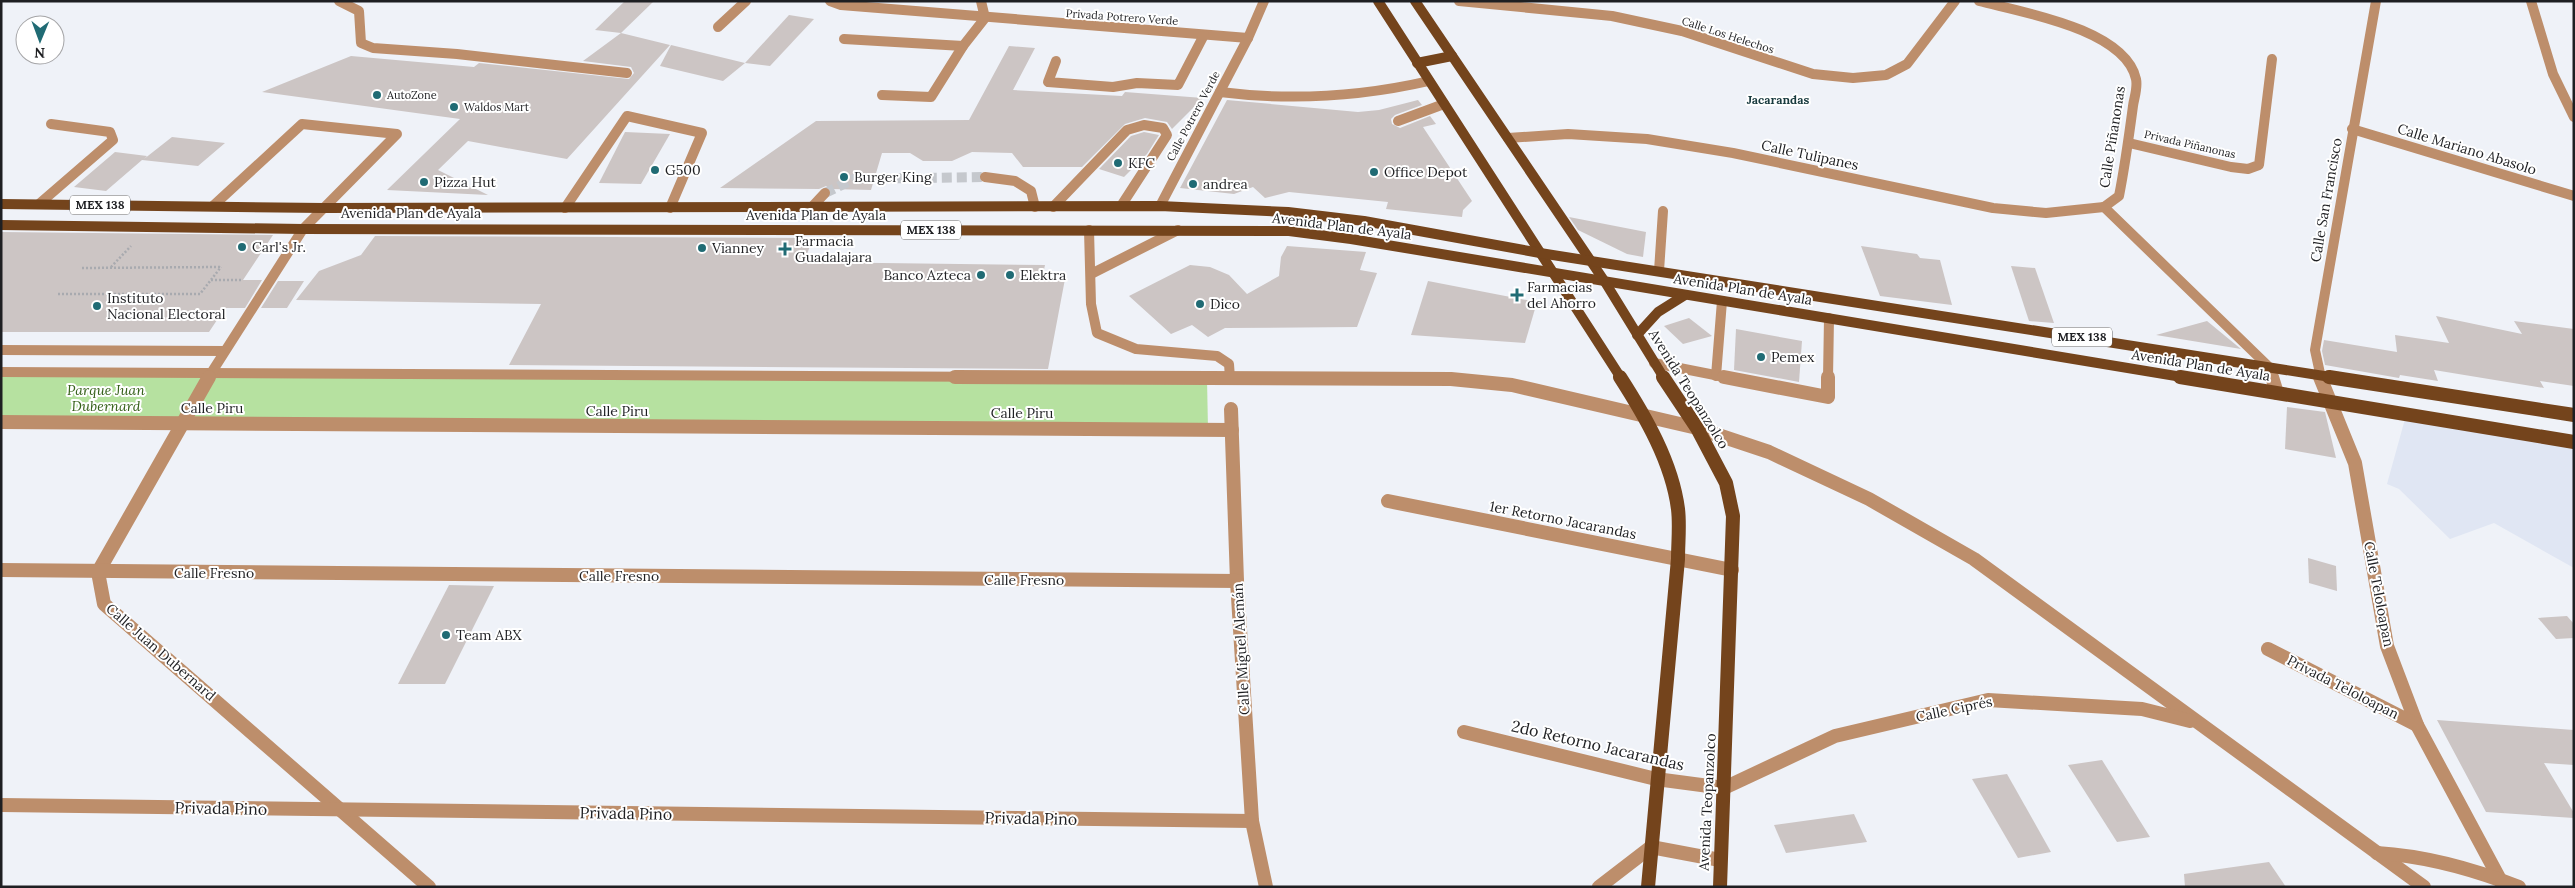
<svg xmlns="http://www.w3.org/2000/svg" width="2575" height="888" font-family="Lora,serif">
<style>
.built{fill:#e0e6f3}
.green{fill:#b6e1a0}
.building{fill:#ccc5c4}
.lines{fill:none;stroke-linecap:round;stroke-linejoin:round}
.minor-tunnel{stroke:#c5c8cd;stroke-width:10;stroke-dasharray:10 5;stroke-linecap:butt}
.path{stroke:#a8aaaf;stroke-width:2.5;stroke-dasharray:2 2;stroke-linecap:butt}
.minor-far1{stroke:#bd8e6b;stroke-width:10}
.minor{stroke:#bd8e6b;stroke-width:14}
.major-far1{stroke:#74441c;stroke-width:10}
.major{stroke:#74441c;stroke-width:14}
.poi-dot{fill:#206b74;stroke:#fff;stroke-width:2}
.labels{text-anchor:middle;stroke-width:4;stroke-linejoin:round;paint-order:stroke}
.far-street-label{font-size:11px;fill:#1e1f22;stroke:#fff}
.far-poi-label{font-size:11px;fill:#1e1f22;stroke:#fff;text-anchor:start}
.far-neighbourhood-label{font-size:12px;font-weight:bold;fill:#193b3f;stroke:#fff}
.shield{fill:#fff;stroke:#626264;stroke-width:1}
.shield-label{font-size:12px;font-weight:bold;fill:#1e1f22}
.street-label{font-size:14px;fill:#1e1f22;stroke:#fff}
.poi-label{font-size:14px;fill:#1e1f22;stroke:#fff;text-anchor:start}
.park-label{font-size:14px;font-style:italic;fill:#36611a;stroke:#fff}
.near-street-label{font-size:16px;fill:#1e1f22;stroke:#fff}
</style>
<rect width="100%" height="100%" fill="#eff2f8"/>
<!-- built -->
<polygon class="built" points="2405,419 2574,447 2574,568 2494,523 2450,539 2399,489 2387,484"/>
<!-- green -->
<polygon class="green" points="1,372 1207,378 1208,430 1,422"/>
<!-- building -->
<g class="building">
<polygon points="625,1 654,1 621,33 595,30"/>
<polygon points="789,15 814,19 770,66 745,63"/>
<polygon points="621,33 670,45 567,159 468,141 438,170 488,195 387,190 460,119 262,92 351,56 474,67 479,63 629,79 634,73 631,67 583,61"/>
<polygon points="671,45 745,63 723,81 660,66"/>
<polygon points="1009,46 1035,48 1013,90 1122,96 1125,92 1203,98 1172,129 1167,122 1145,118 1125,124 1082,167 1023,167 1012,153 972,152 952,161 923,161 910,153 882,153 871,190 831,189 826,186 819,189 720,188 816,121 969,120"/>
<polygon points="1227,100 1358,112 1379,110 1418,100 1422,105 1395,115 1391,119 1392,124 1400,128 1430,116 1436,124 1423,127 1472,201 1463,210 1462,217 1386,209 1388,202 1289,192 1265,198 1253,187 1234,194 1180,188"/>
<polygon points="625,132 670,134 641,184 599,183"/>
<polygon points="1144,132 1159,135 1147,154 1124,177 1099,169 1131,136"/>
<polygon points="172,137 225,143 198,166 142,160 106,191 74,187 115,152 147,156 144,159"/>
<polygon points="1569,217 1646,232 1643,257 1627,254 1578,230"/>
<polygon points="1,232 273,235 243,280 262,280 245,308 225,308 209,332 1,332"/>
<polygon points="375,236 813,238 804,262 1045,265 1042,279 1065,279 1048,369 509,365 541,304 296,300 319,271 361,255"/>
<polygon points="1287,246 1366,252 1360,270 1377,273 1357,327 1225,328 1208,337 1192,325 1171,334 1129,296 1190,265 1210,267 1229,275 1247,294 1279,276 1281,257"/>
<polygon points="1861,246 1917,254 1920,258 1940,260 1952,305 1880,296"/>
<polygon points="2011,266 2035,268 2054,323 2029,321"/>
<polygon points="278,281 304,281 287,308 261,308"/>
<polygon points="1428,281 1537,302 1525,343 1411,335"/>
<polygon points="2436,316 2522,334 2514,321 2574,329 2574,386 2540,381 2544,388 2434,370 2438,381 2400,375 2399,378 2325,365 2322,351 2324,340 2397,352 2395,335 2449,343"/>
<polygon points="1689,318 1712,336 1683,344 1664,326"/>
<polygon points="2207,321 2241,349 2156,335"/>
<polygon points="1736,329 1802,341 1799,382 1734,370"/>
<polygon points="2287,407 2325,412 2336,458 2285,449"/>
<polygon points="2308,558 2336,566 2337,591 2309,583"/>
<polygon points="449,585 494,586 445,684 398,684"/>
<polygon points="2567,616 2574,624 2574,638 2556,639 2538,618"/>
<polygon points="2437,720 2574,730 2574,765 2544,763 2574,813 2574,818 2486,812"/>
<polygon points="2102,760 2150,837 2117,842 2068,765"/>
<polygon points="2007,774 2051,852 2018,858 1972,779"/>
<polygon points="1854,814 1867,842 1786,853 1774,825"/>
<polygon points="2269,862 2286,887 2185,887 2184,874"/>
</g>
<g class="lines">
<!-- minor-tunnel -->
<polyline class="minor-tunnel" points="825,193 854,179 985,177"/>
<!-- path -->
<g class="path">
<polyline points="111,267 131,246"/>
<polyline points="82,268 220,267"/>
<polyline points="211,280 243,280"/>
<polyline points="58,294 200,294 221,267"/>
</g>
<!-- minor-far1 -->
<g class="minor-far1">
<polyline points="339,1 359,11 361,43 373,48 457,54 627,73"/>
<polyline points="830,1 841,5 1248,38"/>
<polyline points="1459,1 1612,16 1682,31 1813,74 1853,78 1886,75 1907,64 1955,1"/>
<path d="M1979,1C2021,12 2125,29 2136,79C2138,88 2134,98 2133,106C2129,136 2125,166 2119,196L2104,207"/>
<polyline points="2531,1 2553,74 2574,117"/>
<polyline points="718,27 746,1"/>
<polyline points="844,39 963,46"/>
<polyline points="1056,61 1048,82 1113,87 1137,83 1178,85 1204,35"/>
<path d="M1220,92C1291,101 1359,97 1429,81"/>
<polyline points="882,95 931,97 963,46 985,18 981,1"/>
<polyline points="1398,121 1444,104"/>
<polyline points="2352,129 2574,196"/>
<polyline points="1508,138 1568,134 1647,139 1733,153 1993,208 2046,213 2104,207"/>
<polyline points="2129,143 2231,167 2248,169 2259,165 2272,59"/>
<polyline points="985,177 1015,181 1031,191 1035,207"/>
<polyline points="39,204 113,140 110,132 51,124"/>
<polyline points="1160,206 1248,38 1264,1"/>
<polyline points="1053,207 1127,130 1144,125 1163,128 1167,135 1121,206"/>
<polyline points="2104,207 2268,366 2272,378"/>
<polyline points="565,208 627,116 702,133 670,208"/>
<polyline points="811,208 825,193"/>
<polyline points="1089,230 1091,304 1097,333 1136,349 1217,356 1229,364 1230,378"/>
<polyline points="1659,271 1663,211"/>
<polyline points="1091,274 1178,230"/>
<polyline points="1,350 224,351"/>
<polyline points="1654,363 1730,378"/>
<polyline points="1,372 1214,378"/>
<polyline points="1716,376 1722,301"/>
<polyline points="208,378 303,229 397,134 302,124 213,206"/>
<polyline points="1828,378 1829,318"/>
<polyline points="2321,378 2315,350 2376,1"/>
</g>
<!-- minor -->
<g class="minor">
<polyline points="209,377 98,572 104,604 429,887"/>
<polyline points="955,377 1451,379 1512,385 1697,428 1769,452 1869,499 1974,559 2424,887"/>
<polyline points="1724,377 1828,397 1828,377"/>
<polyline points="2272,377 2277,393"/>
<polyline points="2320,377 2355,463 2387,646 2417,725 2504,887"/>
<polyline points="1231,409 1237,581 1252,821 1266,887"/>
<polyline points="1,422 1232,430"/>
<polyline points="1388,501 1732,570"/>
<polyline points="1,570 1237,581"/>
<polyline points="2268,649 2417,725"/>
<polyline points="1464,732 1656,779 1724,788 1835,736 1988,700 2142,709 2190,721"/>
<polyline points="1,805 1252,821"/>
<path d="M2377,853C2427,856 2473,869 2519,887"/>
<polyline points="1599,887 1651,847 1720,860"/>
</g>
<!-- major-far1 -->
<g class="major-far1">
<polyline points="1378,1 1621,378"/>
<polyline points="1415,1 1605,282 1664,378"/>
<polyline points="1417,63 1452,56"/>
<polyline points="1,204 324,208 1160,206 1288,212 1364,221 1540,253 2337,378"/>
<polyline points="1,225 303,229 1289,231 1351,239 2188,378"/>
<polyline points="1637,335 1658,312 1685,295"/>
</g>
<!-- major -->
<g class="major">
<path d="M1620,377C1645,416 1672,462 1678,509C1680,525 1678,543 1678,559L1648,887"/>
<polyline points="1663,377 1697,428 1726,483 1733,516 1720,887"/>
<polyline points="2180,377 2574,442"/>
<polyline points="2329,377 2574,415"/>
</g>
</g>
<!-- markers -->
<g class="poi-dot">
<circle cx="377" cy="95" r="5"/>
<circle cx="454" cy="107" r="5"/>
<circle cx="1118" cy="163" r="5"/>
<circle cx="655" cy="170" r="5"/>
<circle cx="1374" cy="172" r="5"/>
<circle cx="844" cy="177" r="5"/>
<circle cx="424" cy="182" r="5"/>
<circle cx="1193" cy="184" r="5"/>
<circle cx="242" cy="247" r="5"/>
<circle cx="702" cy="248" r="5"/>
<path d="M782.5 241.5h5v5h5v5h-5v5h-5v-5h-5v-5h5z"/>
<circle cx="981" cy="275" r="5"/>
<circle cx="1010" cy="275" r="5"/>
<path d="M1514.5 287.5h5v5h5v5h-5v5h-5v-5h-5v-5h5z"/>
<circle cx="1200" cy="304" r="5"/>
<circle cx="97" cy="306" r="5"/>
<circle cx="1761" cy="357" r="5"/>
<circle cx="446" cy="635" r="5"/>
</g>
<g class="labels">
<!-- far-street labels -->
<g class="far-street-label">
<text transform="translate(1122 17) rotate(4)" y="4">Privada Potrero Verde</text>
<text transform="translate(1728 35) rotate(18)" y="4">Calle Los Helechos</text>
<text transform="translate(1193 116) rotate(-62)" y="4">Calle Potrero Verde</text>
<text transform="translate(2190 144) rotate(13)" y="4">Privada Piñanonas</text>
</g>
<!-- far-poi labels -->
<g class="far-poi-label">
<text x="387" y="99">AutoZone</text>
<text x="464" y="111">Waldos Mart</text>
</g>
<!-- far-neighbourhood labels -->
<g class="far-neighbourhood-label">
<text x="1778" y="104">Jacarandas</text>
</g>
<!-- shield labels -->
<g class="shield">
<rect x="70" y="195.5" width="60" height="19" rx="4"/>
<rect x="901" y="220.5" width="60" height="19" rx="4"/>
<rect x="2052" y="327.5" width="60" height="19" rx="4"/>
</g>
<g class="shield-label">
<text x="100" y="209">MEX 138</text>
<text x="931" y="234">MEX 138</text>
<text x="2082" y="341">MEX 138</text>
</g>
<!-- street labels -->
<g class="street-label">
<text transform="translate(2112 137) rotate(-81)" y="5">Calle Piñanonas</text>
<text transform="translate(2467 149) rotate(17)" y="5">Calle Mariano Abasolo</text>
<text transform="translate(1810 155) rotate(12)" y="5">Calle Tulipanes</text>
<text transform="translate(2326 200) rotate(-80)" y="5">Calle San Francisco</text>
<text x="411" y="218">Avenida Plan de Ayala</text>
<text x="816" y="220">Avenida Plan de Ayala</text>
<text transform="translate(1342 226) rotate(7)" y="5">Avenida Plan de Ayala</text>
<text transform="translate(1743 289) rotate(9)" y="5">Avenida Plan de Ayala</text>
<text transform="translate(2201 365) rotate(9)" y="5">Avenida Plan de Ayala</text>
<text transform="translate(1689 389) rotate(58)" y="5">Avenida Teopanzolco</text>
<text x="212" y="413">Calle Piru</text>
<text x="617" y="416">Calle Piru</text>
<text x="1022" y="418">Calle Piru</text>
<text transform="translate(1563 520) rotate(11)" y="5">1er Retorno Jacarandas</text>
<text x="214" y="578">Calle Fresno</text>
<text x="619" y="581">Calle Fresno</text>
<text x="1024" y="585">Calle Fresno</text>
<text transform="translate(2379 594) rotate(79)" y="5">Calle Teloloapan</text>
<text transform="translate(1241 649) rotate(-93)" y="5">Calle Miguel Alemán</text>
<text transform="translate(161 652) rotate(41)" y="5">Calle Juan Dubernard</text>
<text transform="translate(2343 687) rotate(27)" y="5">Privada Teloloapan</text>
<text transform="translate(1954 709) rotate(-12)" y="5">Calle Ciprés</text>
<text transform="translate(1707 802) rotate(-87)" y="5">Avenida Teopanzolco</text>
</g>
<!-- poi labels -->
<g class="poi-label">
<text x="1128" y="168">KFC</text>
<text x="665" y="175">G500</text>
<text x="1384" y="177">Office Depot</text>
<text x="854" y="182">Burger King</text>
<text x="434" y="187">Pizza Hut</text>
<text x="1203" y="189">andrea</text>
<text x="795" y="246">Farmacia<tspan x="795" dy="16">Guadalajara</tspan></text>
<text x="252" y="252">Carl's Jr.</text>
<text x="712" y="253">Vianney</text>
<text x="971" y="280" text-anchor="end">Banco Azteca</text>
<text x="1020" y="280">Elektra</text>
<text x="1527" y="292">Farmacias<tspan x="1527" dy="16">del Ahorro</tspan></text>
<text x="107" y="303">Instituto<tspan x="107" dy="16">Nacional Electoral</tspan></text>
<text x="1210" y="309">Dico</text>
<text x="1771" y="362">Pemex</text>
<text x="456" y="640">Team ABX</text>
</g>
<!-- park labels -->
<g class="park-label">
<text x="106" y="395">Parque Juan<tspan x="106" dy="16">Dubernard</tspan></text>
</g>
<!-- near-street labels -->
<g class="near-street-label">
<text transform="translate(1598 745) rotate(13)" y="6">2do Retorno Jacarandas</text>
<text transform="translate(221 808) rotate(1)" y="6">Privada Pino</text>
<text transform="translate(626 813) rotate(1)" y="6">Privada Pino</text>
<text transform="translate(1031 818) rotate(1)" y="6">Privada Pino</text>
</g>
</g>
<!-- border -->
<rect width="2575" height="888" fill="none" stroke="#1e1f22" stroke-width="5"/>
<!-- north arrow -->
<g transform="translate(40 40) rotate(181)"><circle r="24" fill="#ffffff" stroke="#a5a5a7"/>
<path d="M0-4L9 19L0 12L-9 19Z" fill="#206b74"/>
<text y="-8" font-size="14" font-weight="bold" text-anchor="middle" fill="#1e1f22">N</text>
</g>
</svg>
